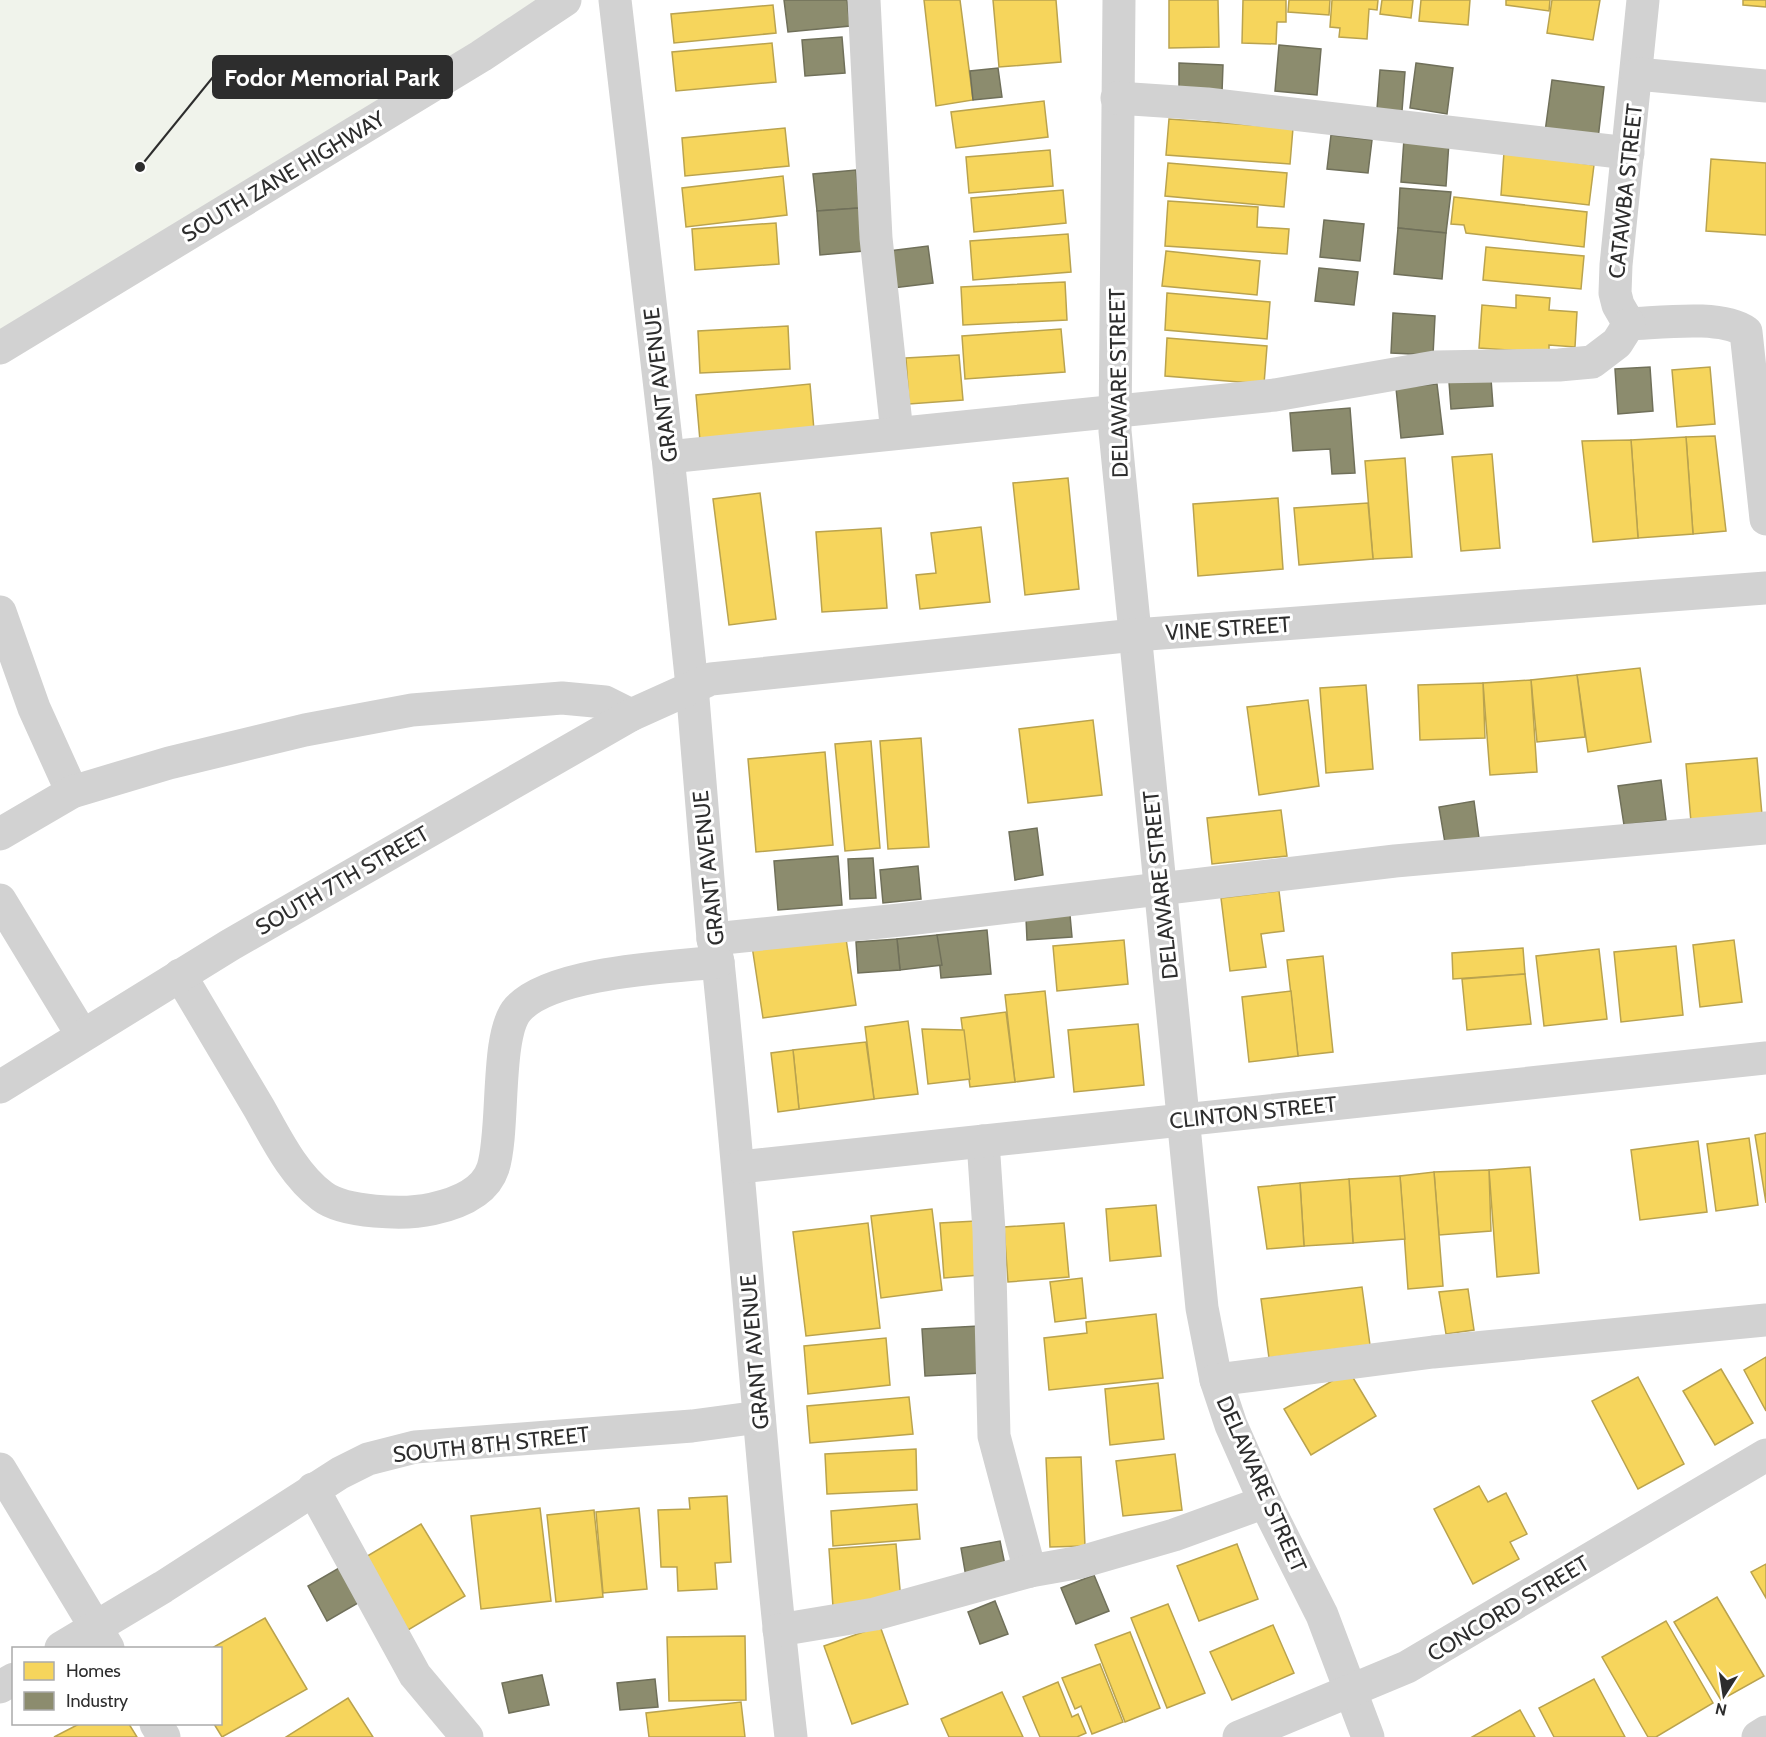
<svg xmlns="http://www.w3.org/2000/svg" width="1766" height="1737" font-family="Cabin,sans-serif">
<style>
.green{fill:#f0f3eb}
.homes{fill:#f6d55c;stroke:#baa34e;stroke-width:1.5}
.industry{fill:#8c8c6e;stroke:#70705a;stroke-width:1.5}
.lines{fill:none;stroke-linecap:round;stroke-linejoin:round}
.minor{stroke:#d2d2d2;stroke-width:33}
.labels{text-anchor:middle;stroke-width:6;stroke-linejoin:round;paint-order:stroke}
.street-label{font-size:22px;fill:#2d2d2d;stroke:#fff}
.leader{fill:none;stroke:#2d2d2d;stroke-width:2}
.callout-dot{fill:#2d2d2d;stroke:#fff;stroke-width:2}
.callout{fill:#2d2d2d;stroke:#2d2d2d;stroke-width:2}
.callout-label{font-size:24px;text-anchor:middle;font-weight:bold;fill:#fff}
</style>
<rect width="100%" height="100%" fill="#fff"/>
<!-- green -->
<polygon class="green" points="0,0 560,0 0,334"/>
<!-- homes -->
<g class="homes">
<polygon points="924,0 960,0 973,100 936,106"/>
<polygon points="993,0 1056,0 1061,62 999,67"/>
<polygon points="1169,0 1218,0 1219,47 1169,48"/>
<polygon points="1243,0 1286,0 1286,22 1277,22 1276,44 1242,43"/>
<polygon points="1289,0 1330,0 1329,15 1288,12"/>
<polygon points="1332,0 1378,0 1377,10 1369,9 1367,39 1339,37 1340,28 1330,27"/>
<polygon points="1382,0 1413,0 1411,18 1380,14"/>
<polygon points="1421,0 1470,0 1468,25 1419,21"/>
<polygon points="1506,0 1550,0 1549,11 1506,5"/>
<polygon points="1552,0 1600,0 1593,40 1547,33"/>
<polygon points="1743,0 1766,0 1766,7 1743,5"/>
<polygon points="773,5 776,33 674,43 671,14"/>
<polygon points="772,43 776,82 676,91 672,52"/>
<polygon points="1044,101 1048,137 956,148 951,112"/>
<polygon points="1169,119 1293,128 1290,164 1166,155"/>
<polygon points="785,128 789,166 685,176 682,138"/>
<polygon points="1050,150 1053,186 969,193 966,157"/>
<polygon points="1504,152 1594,165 1589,205 1501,195"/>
<polygon points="1711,159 1766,163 1766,235 1706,231"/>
<polygon points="1168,163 1287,173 1284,207 1165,196"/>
<polygon points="783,176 787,215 686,227 682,188"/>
<polygon points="1063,190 1066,223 974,232 971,198"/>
<polygon points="1454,197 1587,212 1584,247 1466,233 1464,225 1451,224"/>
<polygon points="1168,201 1258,207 1257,227 1289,229 1287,254 1165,246"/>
<polygon points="776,223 779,264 695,270 692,229"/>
<polygon points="1068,234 1071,272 973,280 970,241"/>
<polygon points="1486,247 1584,256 1581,289 1483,280"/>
<polygon points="1166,251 1260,261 1257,295 1162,286"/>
<polygon points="1065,282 1067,320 963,325 961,287"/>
<polygon points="1167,293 1270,302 1267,339 1165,330"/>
<polygon points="1516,295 1550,298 1549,310 1577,312 1575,347 1549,345 1549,353 1479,348 1482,305 1516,308"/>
<polygon points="788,326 790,369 700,373 698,331"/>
<polygon points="1061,329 1065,372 965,379 962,336"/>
<polygon points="1167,338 1267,346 1264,384 1165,376"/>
<polygon points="959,355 963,400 909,404 906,358"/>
<polygon points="1710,367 1715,424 1677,427 1672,370"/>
<polygon points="810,384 814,430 700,441 696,395"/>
<polygon points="1715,436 1726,531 1693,534 1686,437"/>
<polygon points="1686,437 1693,534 1638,538 1631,440"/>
<polygon points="1631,440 1638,538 1593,542 1582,441"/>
<polygon points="1492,454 1500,548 1461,551 1452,457"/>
<polygon points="1405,458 1412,557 1373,559 1365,461"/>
<polygon points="1068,478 1079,589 1025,595 1013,483"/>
<polygon points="760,493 776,619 729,625 713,499"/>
<polygon points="1278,498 1283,569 1198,576 1193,504"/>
<polygon points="1368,503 1373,559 1299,565 1294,508"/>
<polygon points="981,527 990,602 920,609 916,575 936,573 931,533"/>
<polygon points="881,528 887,608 822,612 816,532"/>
<polygon points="1640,668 1651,742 1588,752 1577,675"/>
<polygon points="1577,675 1585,737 1537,742 1531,680"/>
<polygon points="1531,680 1537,772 1490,775 1483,683"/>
<polygon points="1483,683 1485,738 1420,740 1418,685"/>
<polygon points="1366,685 1373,769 1326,773 1320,688"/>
<polygon points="1308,700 1319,786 1259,795 1247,707"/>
<polygon points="1093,720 1102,795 1028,803 1019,729"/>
<polygon points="921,738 929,847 888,849 880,741"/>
<polygon points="871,741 880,848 845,851 835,744"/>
<polygon points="825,752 833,845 756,852 748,759"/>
<polygon points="1757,758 1762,815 1691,822 1686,764"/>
<polygon points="1281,810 1287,856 1212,864 1207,818"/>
<polygon points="1279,891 1284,931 1261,934 1266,967 1230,971 1221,898"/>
<polygon points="845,932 856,1005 763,1018 752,946"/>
<polygon points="1124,940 1128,984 1057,991 1053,946"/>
<polygon points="1734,940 1742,1002 1700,1007 1693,945"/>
<polygon points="1676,946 1683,1015 1621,1022 1614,952"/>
<polygon points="1523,948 1525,974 1453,979 1452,953"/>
<polygon points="1599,949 1607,1019 1544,1026 1536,956"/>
<polygon points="1323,956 1333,1052 1298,1056 1287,960"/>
<polygon points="1525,974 1531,1024 1467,1030 1462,979"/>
<polygon points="1045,991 1054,1077 1015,1082 1005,995"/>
<polygon points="1291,991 1298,1056 1249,1062 1242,997"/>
<polygon points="1006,1012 1015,1082 970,1087 961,1018"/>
<polygon points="908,1021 918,1094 874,1099 865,1027"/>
<polygon points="1138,1024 1144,1085 1074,1092 1068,1030"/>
<polygon points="922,1029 964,1030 970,1079 928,1084"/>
<polygon points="866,1042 874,1099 799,1109 793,1050"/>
<polygon points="793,1050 799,1109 778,1112 771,1053"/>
<polygon points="1766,1133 1766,1203 1755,1135"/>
<polygon points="1749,1138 1758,1205 1716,1211 1707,1144"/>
<polygon points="1698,1141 1707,1212 1640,1220 1631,1150"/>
<polygon points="1530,1167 1539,1273 1497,1277 1489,1170"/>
<polygon points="1489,1170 1491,1231 1439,1235 1434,1172"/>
<polygon points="1434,1172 1443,1286 1408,1289 1400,1176"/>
<polygon points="1400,1176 1405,1239 1353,1243 1349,1179"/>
<polygon points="1349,1179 1353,1243 1304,1246 1300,1183"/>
<polygon points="1300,1183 1304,1246 1267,1249 1258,1187"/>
<polygon points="1156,1205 1161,1256 1110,1261 1106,1209"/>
<polygon points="932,1209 942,1290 881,1298 871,1216"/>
<polygon points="976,1221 980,1275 944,1278 940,1223"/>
<polygon points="868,1223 880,1328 806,1336 793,1232"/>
<polygon points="1064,1223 1069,1277 1008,1282 1004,1227"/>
<polygon points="1082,1278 1086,1318 1055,1322 1050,1282"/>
<polygon points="1362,1287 1370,1345 1269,1358 1261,1299"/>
<polygon points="1468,1289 1474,1330 1446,1334 1439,1292"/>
<polygon points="1156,1314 1163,1378 1049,1390 1044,1338 1087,1333 1086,1322"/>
<polygon points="886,1338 890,1385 808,1394 804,1346"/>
<polygon points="1766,1357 1766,1411 1744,1370"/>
<polygon points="1721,1369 1753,1423 1715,1445 1683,1391"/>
<polygon points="1349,1371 1376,1416 1311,1455 1284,1409"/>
<polygon points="1638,1377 1684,1464 1638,1489 1592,1401"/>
<polygon points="1158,1383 1164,1439 1110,1445 1105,1389"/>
<polygon points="909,1397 913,1434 810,1443 807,1406"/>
<polygon points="916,1449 917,1490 827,1494 825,1454"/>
<polygon points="1175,1454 1182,1510 1123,1516 1116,1461"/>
<polygon points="1081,1457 1085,1546 1050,1547 1046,1458"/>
<polygon points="1479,1486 1488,1502 1506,1493 1527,1534 1510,1542 1519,1559 1473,1584 1434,1509"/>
<polygon points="727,1496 731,1562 715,1563 717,1589 678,1591 677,1567 661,1567 658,1510 690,1509 689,1498"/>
<polygon points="917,1504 920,1539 833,1546 831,1511"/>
<polygon points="540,1508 551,1601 481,1609 471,1516"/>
<polygon points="639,1508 647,1589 603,1593 596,1512"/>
<polygon points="594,1510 603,1597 556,1602 547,1515"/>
<polygon points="421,1524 465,1596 408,1630 364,1558"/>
<polygon points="896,1544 901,1601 833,1607 829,1549"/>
<polygon points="1237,1544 1258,1599 1199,1621 1177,1566"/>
<polygon points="1766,1564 1766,1598 1751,1572"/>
<polygon points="1717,1597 1764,1676 1721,1700 1674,1622"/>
<polygon points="1168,1604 1205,1693 1167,1708 1131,1618"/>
<polygon points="265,1618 307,1689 222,1737 214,1724 220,1724 220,1648 212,1648"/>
<polygon points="1666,1621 1713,1703 1656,1737 1648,1737 1602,1657"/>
<polygon points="1273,1625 1294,1673 1232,1700 1210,1652"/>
<polygon points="880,1626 908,1704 852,1724 824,1646"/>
<polygon points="1130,1632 1160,1708 1125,1722 1095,1645"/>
<polygon points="745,1636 746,1700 669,1701 667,1637"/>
<polygon points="1100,1664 1123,1722 1092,1734 1081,1706 1075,1709 1062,1678"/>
<polygon points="1594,1679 1625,1737 1554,1737 1539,1708"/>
<polygon points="1058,1682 1072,1717 1078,1714 1086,1733 1077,1737 1040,1737 1023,1697"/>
<polygon points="1002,1692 1023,1737 949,1737 941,1719"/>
<polygon points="348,1698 373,1737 286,1737"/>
<polygon points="741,1702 745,1737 649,1737 646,1713"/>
<polygon points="1520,1710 1535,1737 1472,1737"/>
<polygon points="79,1724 129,1724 137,1737 54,1737"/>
</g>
<!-- industry -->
<g class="industry">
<polygon points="784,0 847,0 850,26 788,32"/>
<polygon points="842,37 845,73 805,76 802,40"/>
<polygon points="1279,45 1321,49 1317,95 1275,91"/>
<polygon points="1179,63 1223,65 1222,93 1179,92"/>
<polygon points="1416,63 1453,68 1447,114 1410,108"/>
<polygon points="998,68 1002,97 973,100 970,71"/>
<polygon points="1380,70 1405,72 1402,111 1377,109"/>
<polygon points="1552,80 1604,87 1598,139 1545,132"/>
<polygon points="1331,135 1372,140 1368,173 1327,169"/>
<polygon points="1404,139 1449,142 1446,186 1401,182"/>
<polygon points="856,170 859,208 817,211 813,174"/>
<polygon points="1400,188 1451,192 1446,233 1398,228"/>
<polygon points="859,208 864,251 820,255 817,211"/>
<polygon points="1324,220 1364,224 1360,261 1320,257"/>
<polygon points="1398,228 1446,233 1442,279 1394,274"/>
<polygon points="928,246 933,283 893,288 889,251"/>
<polygon points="1319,268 1358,272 1354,305 1315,301"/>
<polygon points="1393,313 1435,316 1433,355 1391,353"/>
<polygon points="1650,367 1653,411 1618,414 1615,369"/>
<polygon points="1491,379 1493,406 1451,409 1449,382"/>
<polygon points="1437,384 1443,434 1401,438 1396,388"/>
<polygon points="1350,408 1355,473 1332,474 1330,449 1293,451 1290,413"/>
<polygon points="1661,780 1666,820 1624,825 1618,786"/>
<polygon points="1474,801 1479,838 1445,843 1439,807"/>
<polygon points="1037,828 1043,875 1015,880 1009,832"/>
<polygon points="838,856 842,905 778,910 774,861"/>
<polygon points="873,858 876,898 850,899 848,859"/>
<polygon points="918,866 921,899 883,903 880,870"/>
<polygon points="1070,915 1072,937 1027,940 1026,918"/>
<polygon points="987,930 991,974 941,978 937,935"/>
<polygon points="937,935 942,965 900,970 897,939"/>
<polygon points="897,939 900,970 858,973 856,942"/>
<polygon points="979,1326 982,1373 925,1376 922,1329"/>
<polygon points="1000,1541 1006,1570 966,1577 961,1548"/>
<polygon points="339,1568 358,1603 327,1621 308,1586"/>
<polygon points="1094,1575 1109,1611 1076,1624 1061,1588"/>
<polygon points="995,1601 1008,1634 980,1644 968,1612"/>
<polygon points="542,1675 549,1705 509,1713 502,1683"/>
<polygon points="655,1679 658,1707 620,1710 617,1683"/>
</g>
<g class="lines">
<!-- minor -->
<g class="minor">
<path d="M615,0L668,457L692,686L713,939L718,962C745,1220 761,1479 791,1737"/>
<polyline points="864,0 876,238 897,433"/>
<polyline points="1119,0 1115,431 1202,1308 1216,1380 1231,1425 1265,1502 1322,1615 1368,1737"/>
<path d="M1643,0L1616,265L1615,293L1618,305L1629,324C1659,323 1721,314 1746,332L1766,519"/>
<polyline points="1637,74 1766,86"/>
<polyline points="1117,98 1207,104 1628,153"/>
<polyline points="0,348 481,56 565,0"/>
<polyline points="668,457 1275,395 1435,367 1559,365 1592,362 1617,343 1629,324"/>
<polyline points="0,612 34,708 72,792"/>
<polyline points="0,834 72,792 169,763 305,730 412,710 562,698 605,702 631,715"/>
<polyline points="0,900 82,1035"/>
<polyline points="713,939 900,920 1395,861 1766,828"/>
<path d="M180,975C206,1019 233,1064 259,1108C276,1138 293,1174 322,1196C344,1213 405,1215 432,1209C455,1204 485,1193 493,1168C505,1130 495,1034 518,1009C551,972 670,967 718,962"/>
<polyline points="0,1087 230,945 631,715 711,679 1135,635 1766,588"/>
<polyline points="983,1141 989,1231 994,1436 1030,1571"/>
<polyline points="740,1167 1766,1058"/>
<polyline points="1216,1380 1433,1352 1766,1320"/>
<polyline points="0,1469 108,1648"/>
<polyline points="313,1489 415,1675 467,1737"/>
<polyline points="779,1630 875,1614 1030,1571 1081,1562 1174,1535 1265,1502"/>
<polyline points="61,1648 163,1587 340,1473 368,1459 415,1447 692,1426 759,1417"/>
<polyline points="0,1687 14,1679"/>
<polyline points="156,1724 164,1737"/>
<polyline points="1239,1737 1407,1667 1766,1455"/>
<polyline points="1758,1737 1766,1732"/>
</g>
</g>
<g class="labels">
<!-- street labels -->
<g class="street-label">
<text transform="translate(283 176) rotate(-31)" y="8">SOUTH ZANE HIGHWAY</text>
<text transform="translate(1625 191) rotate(-84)" y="8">CATAWBA STREET</text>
<text transform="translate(1118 383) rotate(-91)" y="8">DELAWARE STREET</text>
<text transform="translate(660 385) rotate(-97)" y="8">GRANT AVENUE</text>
<text transform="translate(1228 628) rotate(-4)" y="8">VINE STREET</text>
<text transform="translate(708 868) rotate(-96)" y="8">GRANT AVENUE</text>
<text transform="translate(342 880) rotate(-30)" y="8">SOUTH 7TH STREET</text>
<text transform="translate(1160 885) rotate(-96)" y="8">DELAWARE STREET</text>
<text transform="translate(1253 1112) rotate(-6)" y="8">CLINTON STREET</text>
<text transform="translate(754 1352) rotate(-95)" y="8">GRANT AVENUE</text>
<text transform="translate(491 1444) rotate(-6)" y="8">SOUTH 8TH STREET</text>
<text transform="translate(1262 1484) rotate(66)" y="8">DELAWARE STREET</text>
<text transform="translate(1508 1608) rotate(-31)" y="8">CONCORD STREET</text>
</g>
</g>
<!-- callouts -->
<path class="leader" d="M140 167L213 77"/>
<circle class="callout-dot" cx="140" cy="167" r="6"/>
<rect class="callout" x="213" y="56" width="239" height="42" rx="6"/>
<g class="callout-label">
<text x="332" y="86">Fodor Memorial Park</text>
</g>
<!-- legend -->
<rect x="12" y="1647" width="210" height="78" fill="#ffffff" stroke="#ababab" stroke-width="1.5"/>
<rect x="24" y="1662" width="30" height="18" fill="#f6d55c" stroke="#ababab" stroke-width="1.5"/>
<text x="66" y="1677" font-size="18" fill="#2d2d2d">Homes</text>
<rect x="24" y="1692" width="30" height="18" fill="#8c8c6e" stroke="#ababab" stroke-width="1.5"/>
<text x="66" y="1707" font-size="18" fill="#2d2d2d">Industry</text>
<!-- north arrow -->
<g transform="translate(1724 1695) rotate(192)" stroke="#ffffff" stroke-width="4.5" paint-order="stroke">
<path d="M0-4.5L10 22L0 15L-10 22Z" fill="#2d2d2d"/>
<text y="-9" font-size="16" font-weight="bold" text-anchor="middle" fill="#2d2d2d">N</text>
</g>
</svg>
